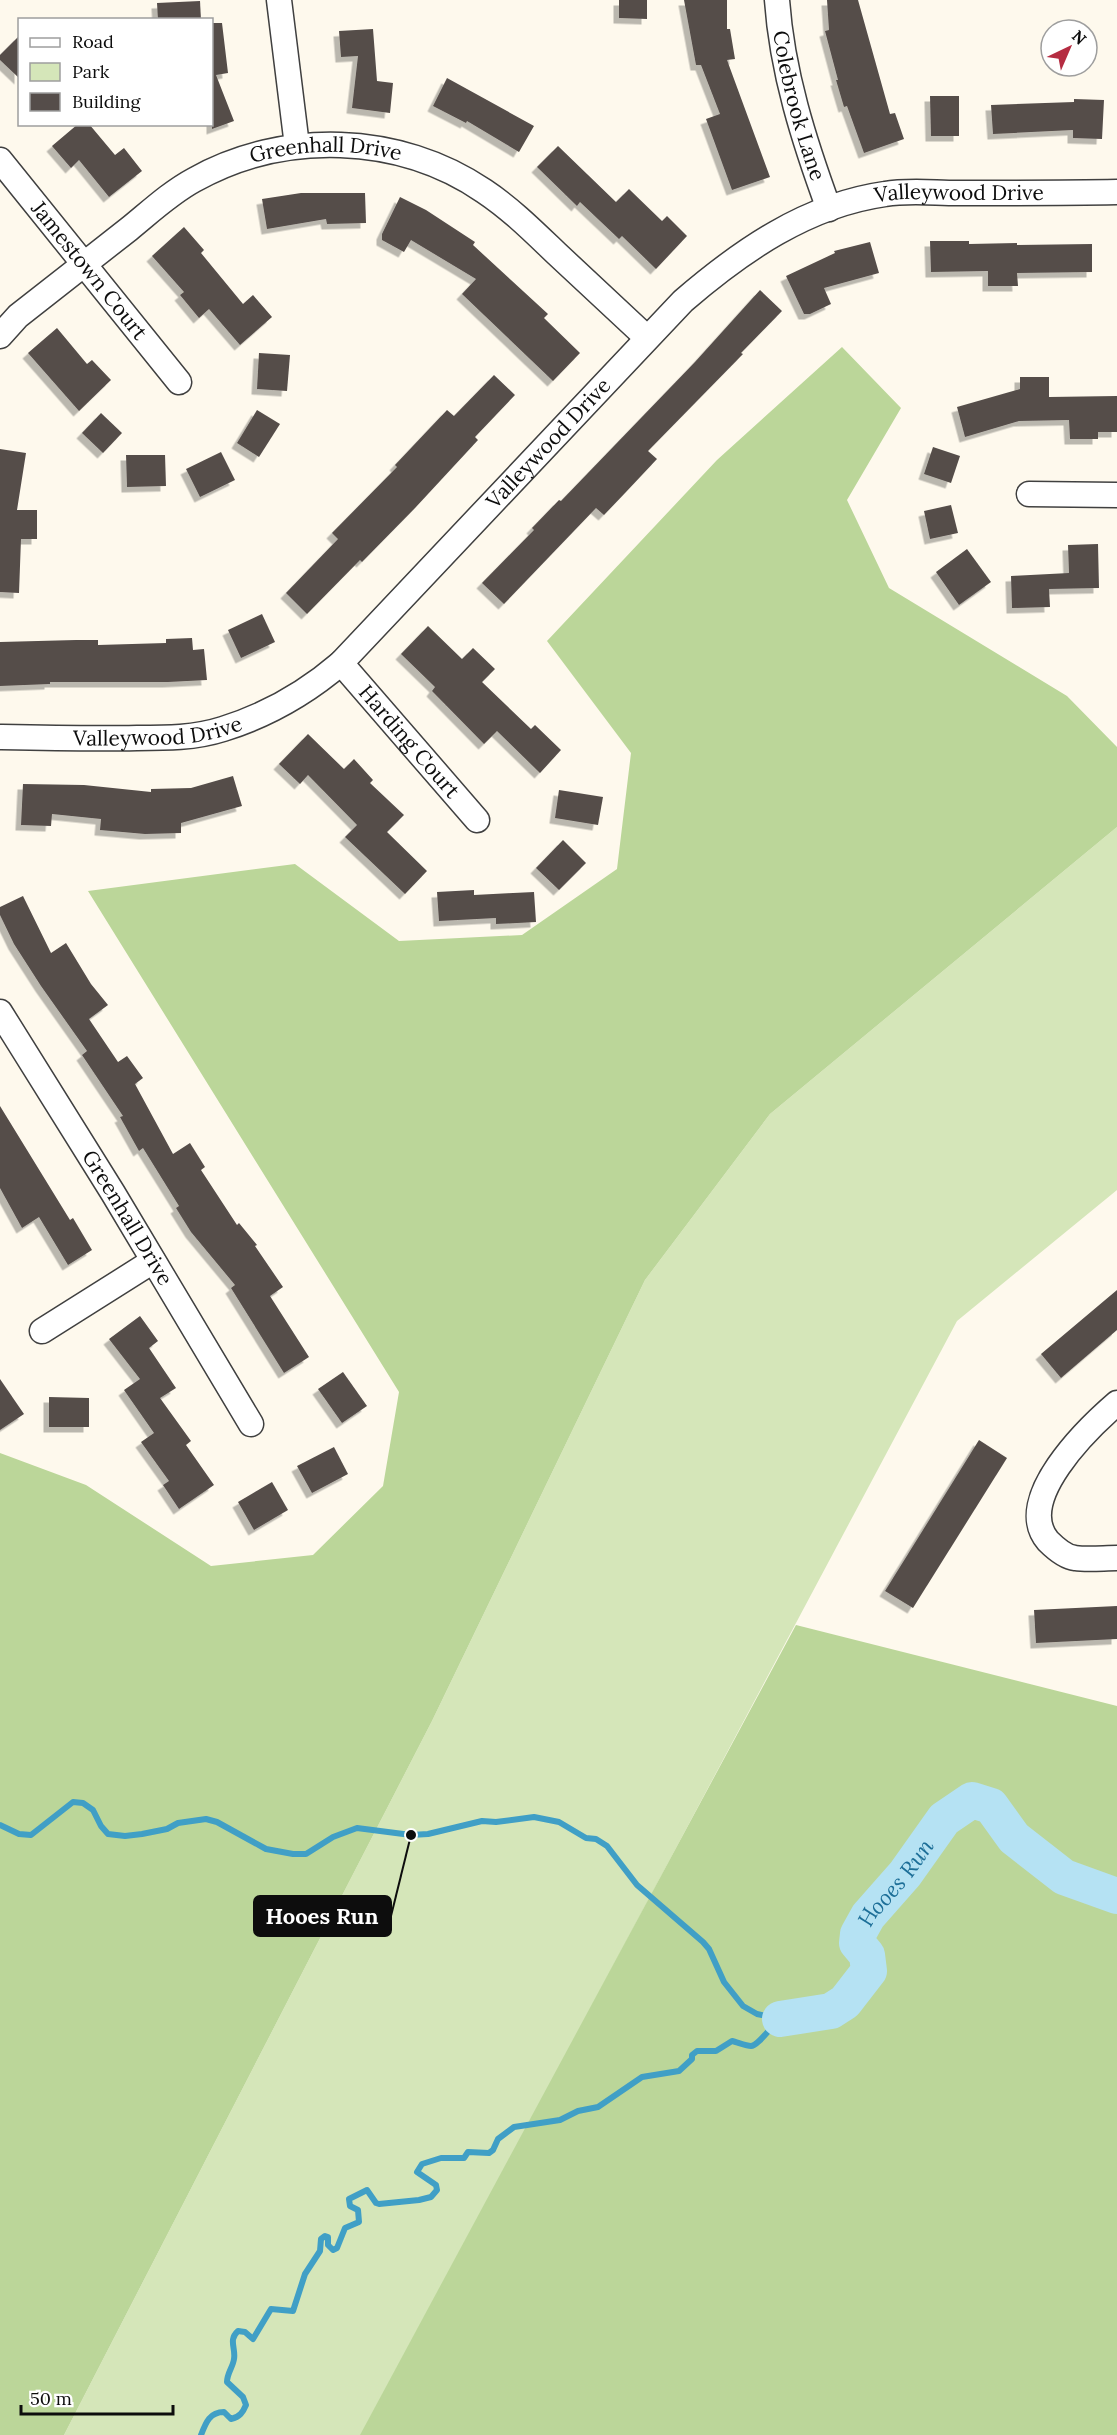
<svg xmlns="http://www.w3.org/2000/svg" width="1117" height="2435" font-family="Lora,serif">
<style>
.green{fill:#d5e6b9}
.forest{fill:#bbd699}
.lines{fill:none;stroke-linecap:round;stroke-linejoin:round}
.stream{stroke:#409fc6;stroke-width:6}
.river{stroke:#b5e2f3;stroke-width:36}
.building{fill:#554d4a;filter:url(#shadow)}
.minor-casing{stroke:#404040;stroke-width:27}
.minor{stroke:#fff;stroke-width:24}
.labels{text-anchor:middle;stroke-width:6;stroke-linejoin:round;paint-order:stroke}
.street-label{font-size:21px;fill:#0d0d0d;stroke:#fff}
.water-label{font-size:22px;font-style:italic;fill:#1d6f98;stroke:#fff}
.leader{fill:none;stroke:#0d0d0d;stroke-width:2}
.callout-dot{fill:#0d0d0d;stroke:#fff;stroke-width:2}
.callout{fill:#0d0d0d;stroke:#0d0d0d;stroke-width:2}
.callout-label{font-size:22px;text-anchor:middle;font-weight:bold;fill:#fff}
</style>
<defs>
<filter id="shadow"><feDropShadow dx="-5.5" dy="5.5" stdDeviation="0" flood-color="#0004"/></filter>
</defs>
<rect width="100%" height="100%" fill="#fef9ed"/>
<!-- green -->
<polygon class="green" points="1117,827 1117,1190 957,1321 363,2435 64,2435 432,1721 645,1280 770,1114"/>
<!-- forest -->
<g class="forest">
<polygon points="842,347 901,408 847,500 889,588 1067,696 1117,747 1117,827 770,1114 645,1280 432,1721 64,2435 0,2435 0,1453 86,1485 211,1566 313,1555 383,1486 399,1392 88,891 295,864 399,941 522,935 617,869 631,753 547,641 717,460"/>
<polygon points="796,1625 1117,1706 1117,2435 360,2435"/>
</g>
<g class="lines">
<!-- stream -->
<g class="stream">
<polyline points="0,1825 19,1834 31,1835 73,1802 83,1803 93,1810 101,1826 108,1834 125,1836 142,1834 167,1829 178,1823 206,1819 217,1822 266,1849 293,1854 306,1854 333,1837 357,1828 411,1835 428,1834 482,1821 496,1822 534,1817 559,1822 586,1838 596,1839 607,1846 637,1885 703,1942 709,1949 724,1982 743,2006 757,2014 780,2019"/>
<path d="M201,2435C206,2422 210,2412 224,2412L231,2419C240,2417 243,2412 246,2405L243,2397L227,2382C227,2373 233,2367 234,2359C236,2348 228,2340 238,2331L245,2332L253,2339L271,2309L293,2311L305,2274L320,2251L321,2239L325,2236L328,2237V2245L333,2250L337,2248L345,2228L359,2222L358,2210L350,2206L349,2199L367,2190L376,2203L379,2204L419,2200L431,2197L437,2190L436,2185L417,2172L422,2164L441,2158H464L468,2152L489,2153L493,2150L498,2139L514,2127L560,2120L578,2111L598,2107L642,2077L679,2071L692,2059V2055L697,2051H716L732,2041C737,2042 746,2046 751,2046C758,2046 773,2024 780,2019"/>
</g>
<!-- river -->
<path class="river" id="s1" d="M780,2019L831,2011L845,2002L869,1971L867,1955L857,1943L858,1934L868,1916L905,1874L944,1819L972,1800L991,1806L1014,1838L1064,1877L1117,1896"/>
</g>
<!-- building -->
<g class="building">
<polygon points="619,0 647,0 647,19 619,18"/>
<polygon points="684,0 727,0 727,29 730,29 735,59 727,60 770,177 732,190 706,119 720,114 701,65 696,65"/>
<polygon points="827,0 858,0 890,114 895,113 904,139 864,153 847,106 844,107 836,80 838,80 825,31 829,30"/>
<polygon points="200,1 201,20 158,20 157,3"/>
<polygon points="212,23 222,23 228,73 216,75 234,121 212,129"/>
<polygon points="373,29 377,81 393,83 390,113 352,108 358,56 341,57 339,31"/>
<polygon points="20,35 20,79 0,60 0,55"/>
<polygon points="447,78 534,126 519,152 467,121 466,123 433,106"/>
<polygon points="930,96 959,96 959,136 931,136"/>
<polygon points="1074,99 1104,100 1102,139 1073,138 1073,130 993,134 991,105 1074,102"/>
<polygon points="78,124 89,124 115,155 124,148 142,171 109,197 79,160 71,168 52,146"/>
<polygon points="558,146 616,202 629,189 662,221 667,216 687,236 656,269 622,236 619,239 580,202 577,206 537,167"/>
<polygon points="301,193 365,193 366,223 327,224 326,219 267,229 262,199"/>
<polygon points="400,197 426,210 475,242 473,245 548,314 544,318 580,353 553,381 462,294 476,279 411,240 404,252 382,240 382,234"/>
<polygon points="184,227 204,250 201,253 243,304 253,295 272,317 240,345 209,309 199,318 180,295 184,292 152,256"/>
<polygon points="930,241 969,241 969,244 1017,243 1017,245 1092,244 1092,272 1017,273 1018,286 988,286 988,271 931,272"/>
<polygon points="870,242 879,273 824,288 831,304 810,314 804,314 786,276 835,253 834,251"/>
<polygon points="760,290 782,311 741,353 743,354 648,451 657,459 625,493 604,515 596,508 504,604 482,583 534,530 532,528 559,500 561,501 695,362"/>
<polygon points="57,328 87,364 92,360 111,380 79,411 28,353"/>
<polygon points="259,353 290,355 287,391 257,389"/>
<polygon points="494,375 515,395 475,437 478,440 415,508 362,562 360,560 307,614 286,593 338,539 332,533 397,467 395,465 447,410 454,416"/>
<polygon points="1020,377 1049,377 1049,397 1117,396 1117,432 1098,432 1098,439 1070,439 1069,420 1019,421 965,437 957,407 1020,389"/>
<polygon points="257,410 280,424 259,457 237,443"/>
<polygon points="101,413 122,433 103,453 82,433"/>
<polygon points="933,447 960,456 951,483 924,474"/>
<polygon points="0,449 26,453 17,510 37,510 37,539 21,539 19,593 0,592"/>
<polygon points="221,452 235,480 200,497 186,469"/>
<polygon points="126,455 165,455 166,486 127,487"/>
<polygon points="951,505 958,533 930,539 924,511"/>
<polygon points="1098,544 1099,588 1049,589 1050,607 1012,608 1011,576 1069,573 1068,545"/>
<polygon points="967,549 991,582 959,605 936,572"/>
<polygon points="262,614 275,642 241,658 228,630"/>
<polygon points="428,626 462,659 473,648 495,669 482,682 531,729 535,725 561,750 540,773 497,731 484,744 432,691 435,687 401,654"/>
<polygon points="192,638 193,650 204,649 207,680 168,682 50,682 50,684 0,686 0,642 76,640 98,640 98,645 166,643 166,639"/>
<polygon points="308,734 344,769 354,759 373,780 370,783 404,815 387,832 427,871 405,894 345,837 357,825 308,775 300,784 279,764"/>
<polygon points="233,776 242,806 181,823 181,833 145,834 100,830 101,819 52,814 51,826 21,825 23,784 84,785 151,792 151,789 191,788"/>
<polygon points="559,790 603,797 598,825 555,818"/>
<polygon points="563,840 586,863 559,890 536,868"/>
<polygon points="474,890 474,895 534,892 536,922 496,924 496,918 439,921 437,892"/>
<polygon points="23,896 51,953 66,943 91,984 108,1005 89,1019 118,1062 127,1056 143,1078 135,1084 173,1154 190,1143 205,1167 201,1170 237,1225 239,1223 257,1245 255,1246 283,1287 270,1296 309,1357 284,1373 231,1288 235,1285 191,1232 176,1208 179,1206 143,1148 139,1151 120,1117 123,1116 82,1055 87,1051 41,986 14,944 0,915 0,907"/>
<polygon points="0,1106 70,1220 73,1218 92,1250 68,1265 39,1217 22,1228 0,1188"/>
<polygon points="1117,1290 1117,1330 1061,1378 1041,1354"/>
<polygon points="140,1316 158,1341 149,1348 176,1388 160,1398 191,1441 186,1445 214,1485 179,1509 163,1485 169,1481 141,1442 154,1433 124,1390 140,1379 109,1339"/>
<polygon points="343,1372 367,1406 342,1423 318,1389"/>
<polygon points="0,1379 24,1414 0,1430"/>
<polygon points="49,1397 89,1398 89,1427 49,1427"/>
<polygon points="979,1440 1007,1458 913,1608 885,1591"/>
<polygon points="334,1447 348,1474 312,1493 297,1466"/>
<polygon points="272,1482 288,1510 254,1530 238,1502"/>
<polygon points="1117,1606 1117,1639 1036,1643 1034,1610"/>
</g>
<g class="lines">
<defs>
<g id="minor">
<polyline points="279,0 297,146"/>
<path id="s2" d="M777,0C782,72 804,141 829,209"/>
<path id="s3" d="M0,160L179,382"/>
<path id="s4" d="M0,336L18,316C55,287 92,258 129,229C150,212 170,193 194,180C283,130 399,133 484,191C511,209 533,231 556,253C586,281 616,309 646,337"/>
<polyline points="1029,494 1117,495"/>
<path id="s5" d="M341,663L477,820"/>
<path id="s6" d="M0,737C46,738 91,739 137,738C166,738 195,738 223,729C268,715 306,693 341,663L683,301C741,251 807,205 885,194C908,190 934,193 958,193C1011,193 1064,193 1117,192"/>
<path id="s7" d="M0,1012L113,1193L251,1424"/>
<polyline points="42,1331 153,1261"/>
<path d="M1117,1403C1088,1428 1013,1500 1048,1541C1055,1548 1065,1557 1075,1558C1088,1560 1104,1558 1117,1558"/>
</g>
</defs>
<!-- minor casing -->
<use href="#minor" class="minor-casing"/>
<!-- minor -->
<use href="#minor" class="minor"/>
</g>
<g class="labels">
<!-- street labels -->
<g class="street-label">
<text dy="7" stroke="none"><textPath href="#s2" startOffset="108">Colebrook Lane</textPath></text>
<text dy="7" stroke="none"><textPath href="#s4" startOffset="387">Greenhall Drive</textPath></text>
<text dy="7" stroke="none"><textPath href="#s6" startOffset="1164">Valleywood Drive</textPath></text>
<text dy="7" stroke="none"><textPath href="#s3" startOffset="142">Jamestown Court</textPath></text>
<text dy="7" stroke="none"><textPath href="#s6" startOffset="662">Valleywood Drive</textPath></text>
<text dy="7" stroke="none"><textPath href="#s6" startOffset="158">Valleywood Drive</textPath></text>
<text dy="7" stroke="none"><textPath href="#s5" startOffset="104">Harding Court</textPath></text>
<text dy="7" stroke="none"><textPath href="#s7" startOffset="242">Greenhall Drive</textPath></text>
</g>
<!-- water labels -->
<g class="water-label">
<text dy="8" stroke="none"><textPath href="#s1" startOffset="212">Hooes Run</textPath></text>
</g>
</g>
<!-- callouts -->
<path class="leader" d="M411 1835L391 1916"/>
<circle class="callout-dot" cx="411" cy="1835" r="6"/>
<rect class="callout" x="254" y="1896" width="137" height="40" rx="6"/>
<g class="callout-label">
<text x="322" y="1924">Hooes Run</text>
</g>
<!-- legend -->
<rect x="18" y="18" width="195" height="108" fill="#ffffff" stroke="#9e9e9e" stroke-width="1.5"/>
<rect x="30" y="38" width="30" height="9" fill="#ffffff" stroke="#9e9e9e" stroke-width="1.5"/>
<text x="72" y="48" font-size="18" fill="#0d0d0d">Road</text>
<rect x="30" y="63" width="30" height="18" fill="#d5e6b9" stroke="#9e9e9e" stroke-width="1.5"/>
<text x="72" y="78" font-size="18" fill="#0d0d0d">Park</text>
<rect x="30" y="93" width="30" height="18" fill="#554d4a" stroke="#9e9e9e" stroke-width="1.5"/>
<text x="72" y="108" font-size="18" fill="#0d0d0d">Building</text>
<!-- north arrow -->
<g transform="translate(1069 48) rotate(44)"><circle r="28" fill="#ffffff" stroke="#9e9e9e" stroke-width="1.5"/>
<path d="M0-4.5L10 22L0 15L-10 22Z" fill="#b52c41"/>
<text y="-9" font-size="16" font-weight="bold" text-anchor="middle" fill="#0d0d0d">N</text>
</g>
<!-- scale -->
<path d="M21 2405v9h152v-9" fill="none" stroke="#0d0d0d" stroke-width="3"/>
<text x="30" y="2405" font-size="18" fill="#0d0d0d" stroke="#ffffff" stroke-width="4.5" paint-order="stroke">50 m</text>
</svg>
